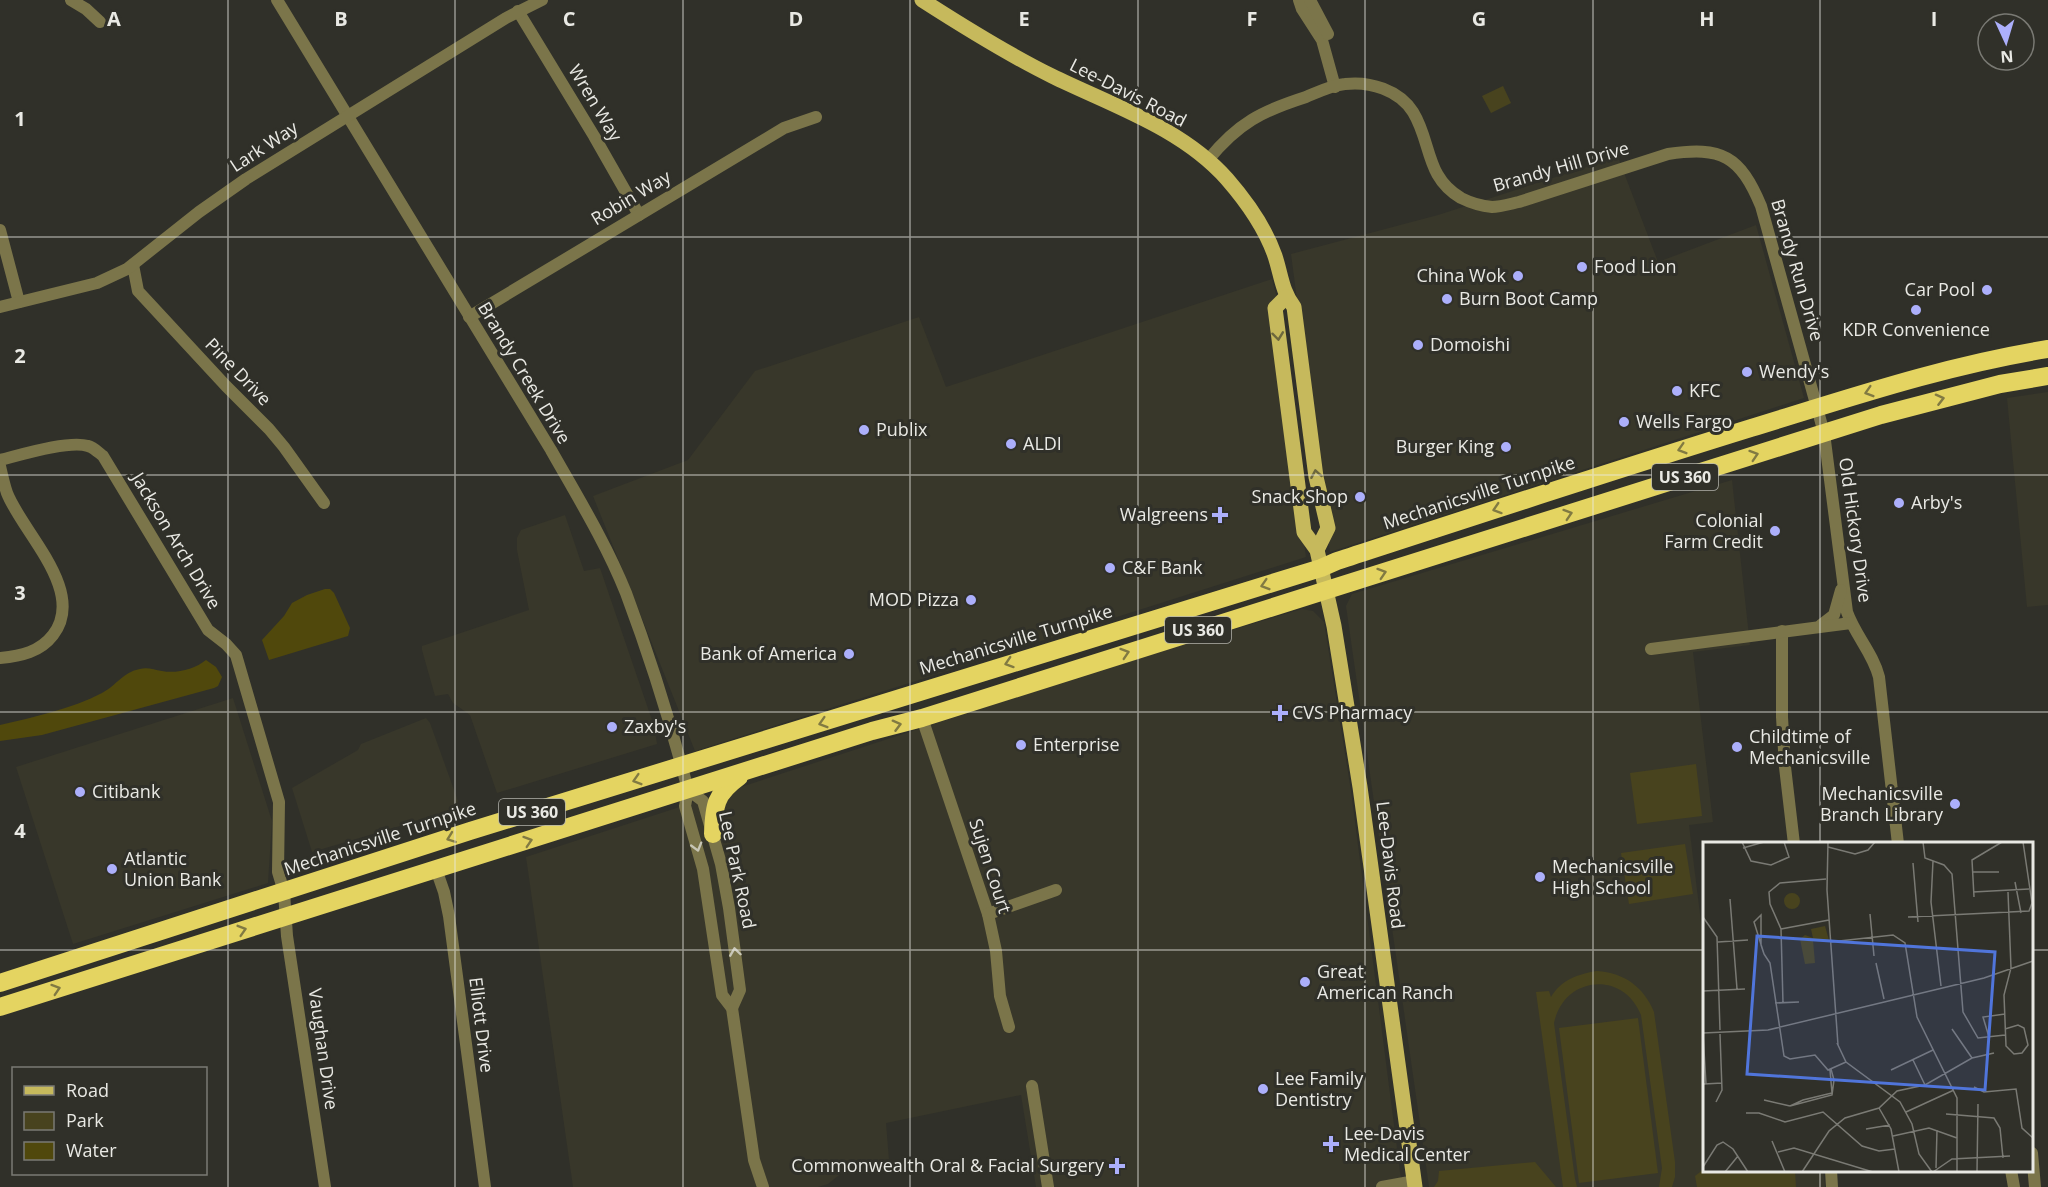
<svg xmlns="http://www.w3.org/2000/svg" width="2048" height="1187" font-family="'Open Sans',sans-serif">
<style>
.built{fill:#38372a}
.green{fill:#48431e}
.water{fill:#50480c}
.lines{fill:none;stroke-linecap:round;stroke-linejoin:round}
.minor{stroke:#7b754a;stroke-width:12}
.major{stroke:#c6b95c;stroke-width:15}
.highway{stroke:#e4d461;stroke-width:18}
.oneway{stroke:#6c673d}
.oneway2{stroke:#817a42}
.oneway3{stroke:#c8c6b6}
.grid{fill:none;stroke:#e9e9e4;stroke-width:1.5;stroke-opacity:0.55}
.poi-dot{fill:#acaffb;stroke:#303029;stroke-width:2}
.labels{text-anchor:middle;stroke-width:6;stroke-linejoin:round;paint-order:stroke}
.shield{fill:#303029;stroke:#b2b2ac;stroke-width:1.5}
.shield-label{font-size:16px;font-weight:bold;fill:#e9e9e4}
.street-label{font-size:18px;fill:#e9e9e4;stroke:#303029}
.poi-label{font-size:18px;fill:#e9e9e4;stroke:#303029;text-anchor:start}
.inset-road{fill:none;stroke:#7a7a74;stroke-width:1.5}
.view{fill:#5075db;fill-opacity:0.15;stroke:#5075db;stroke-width:3}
.inset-edge{fill:none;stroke:#e9e9e4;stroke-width:3}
.grid-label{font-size:20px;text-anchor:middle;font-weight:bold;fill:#e9e9e4;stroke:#303029;stroke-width:6;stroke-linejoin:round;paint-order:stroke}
</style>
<rect width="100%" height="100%" fill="#303029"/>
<!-- built -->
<g class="built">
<polygon points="1618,157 1658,262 1756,225 1804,398 1330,552 1291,254 1438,215"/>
<polygon points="1272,279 1284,326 1292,456 1306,557 695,751 593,496 688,460 755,371 919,317 946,387"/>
<polygon points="2048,392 2048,605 2027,607 2007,398"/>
<polygon points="1732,480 1750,645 1693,652 1713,822 1689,825 1702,930 1704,930 1704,1170 1823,1171 1825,1187 1429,1187 1346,606 1352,594"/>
<polygon points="565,515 584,571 600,568 654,726 657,744 497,793 470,715 453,703 448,694 435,696 422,650 422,646 529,610 517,550 517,538 521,530"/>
<polygon points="1302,609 1313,611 1324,622 1351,791 1402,1187 1036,1187 1021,1095 886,1123 889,1160 853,1164 828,1184 818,1187 573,1187 526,857 1121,663"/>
<polygon points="233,698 272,821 268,883 73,944 16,767"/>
<polygon points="426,718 430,723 458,801 454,810 312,852 292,788 358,750 361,744"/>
</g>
<!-- green -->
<g class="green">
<polygon points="1503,86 1511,103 1491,113 1482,96"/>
<polygon points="1696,764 1702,816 1637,824 1630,773"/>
<polygon points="1685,844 1693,894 1629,904 1621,853"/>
<path d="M1597,971C1624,973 1643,986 1654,1012L1675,1162V1177L1672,1187H1659L1662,1168L1641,1015C1623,970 1564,976 1554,1023L1575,1179L1577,1187H1563L1536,992L1549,991L1551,997C1561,980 1578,974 1597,971Z"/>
<polygon points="1638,1018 1658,1173 1579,1183 1559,1028"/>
<polygon points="1535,1162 1556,1187 1434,1187 1438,1181 1439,1171"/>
<polygon points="1704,1169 1795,1171 1796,1187 1697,1187 1695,1176"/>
</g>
<!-- water -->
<g class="water">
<polygon points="325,589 330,589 334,593 350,628 348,636 269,660 262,640 284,616 292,603 307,595"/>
<path d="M206,660L216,667L222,677L218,686L214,688L42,735L0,741V725C34,717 71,709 102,693C116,686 123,672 140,669C148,667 154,670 162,671C176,674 195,669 206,660Z"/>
</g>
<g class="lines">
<!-- minor -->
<g class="minor">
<polyline points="71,0 86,9 100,22"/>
<path d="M277,0L551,450C577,496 606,543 626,593C650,657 671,724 688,790L685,806L703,869L722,995L732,1008L754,1160L763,1187"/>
<polyline points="1299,0 1302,9 1322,40 1335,87"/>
<polyline points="1310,0 1328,34"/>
<polyline points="518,11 594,136 639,215"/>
<path d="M1208,160C1238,123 1262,111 1306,97C1318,92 1332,85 1345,84C1370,81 1399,90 1413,112C1432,143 1425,177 1461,198C1471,203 1481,206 1492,207C1500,207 1510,204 1519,202L1668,154C1722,146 1740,156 1761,206L1824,433L1847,612C1855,635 1873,653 1879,677L1898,844"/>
<polyline points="0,230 19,302"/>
<polyline points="133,265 138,291 226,386 269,429 284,447 324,503"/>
<polyline points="0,307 97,283 127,269 199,212 246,179 506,18 542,0"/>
<polyline points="469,317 784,128 816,117"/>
<path d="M0,460C20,455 69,440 88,446C93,447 98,452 103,456L208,630L226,644L236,655L279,802L278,872L284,892L287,936L325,1187"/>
<path d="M0,466C2,475 4,484 7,493C22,532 87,591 53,635C40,652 21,656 0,658"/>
<polyline points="1821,625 1834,615 1841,590"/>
<polyline points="1782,631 1782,717 1785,767 1794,844"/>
<polyline points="1651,649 1851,623"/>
<polyline points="922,718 988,914 996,951 1000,996 1009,1027"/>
<polyline points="688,790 703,801 721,864 729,908 740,990 732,1008"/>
<polyline points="436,869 444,892 449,916 485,1187"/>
<polyline points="988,914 1056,890"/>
<polyline points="1032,1086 1048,1187"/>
<polyline points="2032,1153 2035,1187"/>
<polyline points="1831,1170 1832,1187"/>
<polyline points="2011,1170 2014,1187"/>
<polyline points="1382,1187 1415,1181"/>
</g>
<!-- major -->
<g class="major">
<path d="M922,0C964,27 1007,54 1052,76C1111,105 1182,128 1227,179C1247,202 1265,227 1275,256C1281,274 1282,292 1294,307L1316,477L1328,528L1317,550"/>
<polyline points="1286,297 1275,308 1304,532 1317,550 1334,626 1360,787 1415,1187"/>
</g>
<!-- highway -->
<g class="highway">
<path d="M713,834C714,806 715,794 739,777"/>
<path d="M0,983L470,831L1321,568L1337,561C1475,516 1612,471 1751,428C1849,398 1947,365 2048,349"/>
<polyline points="0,1007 872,731 922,718 1881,415 2000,384 2048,376"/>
</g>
</g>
<!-- one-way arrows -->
<defs><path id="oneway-chevron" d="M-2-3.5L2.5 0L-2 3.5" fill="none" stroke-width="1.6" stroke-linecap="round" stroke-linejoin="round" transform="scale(1.5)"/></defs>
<g class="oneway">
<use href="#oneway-chevron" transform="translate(1278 336) rotate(83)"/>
<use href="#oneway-chevron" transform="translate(1316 474) rotate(-100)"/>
</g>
<g class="oneway2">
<use href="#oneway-chevron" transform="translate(1869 392) rotate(163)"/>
<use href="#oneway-chevron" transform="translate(1940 399) rotate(-14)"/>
<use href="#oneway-chevron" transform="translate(1682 449) rotate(163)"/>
<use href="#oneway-chevron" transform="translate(1754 455) rotate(-18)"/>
<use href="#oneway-chevron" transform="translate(1497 509) rotate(162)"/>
<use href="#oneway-chevron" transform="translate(1568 514) rotate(-18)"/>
<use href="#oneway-chevron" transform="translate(1382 573) rotate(-18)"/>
<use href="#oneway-chevron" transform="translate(1265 585) rotate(163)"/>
<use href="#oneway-chevron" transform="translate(1125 653) rotate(-18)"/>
<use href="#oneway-chevron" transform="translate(1009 663) rotate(162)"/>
<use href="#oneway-chevron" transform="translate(823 723) rotate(163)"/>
<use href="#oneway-chevron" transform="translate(897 725) rotate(-15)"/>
<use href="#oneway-chevron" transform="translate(637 780) rotate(163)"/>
<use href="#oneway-chevron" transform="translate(451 838) rotate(160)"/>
<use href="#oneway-chevron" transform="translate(528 841) rotate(-18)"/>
<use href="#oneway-chevron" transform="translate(242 930) rotate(-17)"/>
<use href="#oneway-chevron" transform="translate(56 989) rotate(-18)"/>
</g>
<g class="oneway3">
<use href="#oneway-chevron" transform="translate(697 847) rotate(74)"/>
<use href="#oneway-chevron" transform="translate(735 952) rotate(-98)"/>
</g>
<!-- grid -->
<path class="grid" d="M228,0V1187M455,0V1187M683,0V1187M910,0V1187M1138,0V1187M1365,0V1187M1593,0V1187M1820,0V844M0,237H2048M0,475H2048M0,712H2048M0,950H1704M2032,950H2048M1820,1170V1187"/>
<!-- markers -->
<g class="poi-dot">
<circle cx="1582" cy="267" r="6"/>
<circle cx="1518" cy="276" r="6"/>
<circle cx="1987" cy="290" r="6"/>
<circle cx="1447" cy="299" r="6"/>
<circle cx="1916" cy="310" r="6"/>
<circle cx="1418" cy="345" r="6"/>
<circle cx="1747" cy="372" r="6"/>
<circle cx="1677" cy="391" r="6"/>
<circle cx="1624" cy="422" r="6"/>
<circle cx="864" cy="430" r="6"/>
<circle cx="1011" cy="444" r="6"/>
<circle cx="1506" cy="447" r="6"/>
<circle cx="1360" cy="497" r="6"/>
<circle cx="1899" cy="503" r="6"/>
<path d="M1217 506h6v6h6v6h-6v6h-6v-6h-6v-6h6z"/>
<circle cx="1775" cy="531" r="6"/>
<circle cx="1110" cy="568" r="6"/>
<circle cx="971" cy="600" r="6"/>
<circle cx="849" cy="654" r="6"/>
<path d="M1277 704h6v6h6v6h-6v6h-6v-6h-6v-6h6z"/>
<circle cx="612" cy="727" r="6"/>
<circle cx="1021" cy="745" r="6"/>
<circle cx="1737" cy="747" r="6"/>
<circle cx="80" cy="792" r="6"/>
<circle cx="1955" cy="804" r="6"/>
<circle cx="112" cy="869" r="6"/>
<circle cx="1540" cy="877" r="6"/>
<circle cx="1305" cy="982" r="6"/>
<circle cx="1263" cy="1089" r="6"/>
<path d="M1328 1135h6v6h6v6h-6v6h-6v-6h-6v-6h6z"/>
<path d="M1114 1157h6v6h6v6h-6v6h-6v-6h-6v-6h6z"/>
</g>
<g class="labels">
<!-- shield labels -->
<g class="shield">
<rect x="1652" y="464" width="66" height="26" rx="4.5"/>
<rect x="1165" y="617" width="66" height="26" rx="4.5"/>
<rect x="499" y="799" width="66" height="26" rx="4.5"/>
</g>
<g class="shield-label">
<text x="1685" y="483">US 360</text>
<text x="1198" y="636">US 360</text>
<text x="532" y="818">US 360</text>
</g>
<!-- street labels -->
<g class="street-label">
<text transform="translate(1128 93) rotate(27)" y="6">Lee-Davis Road</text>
<text transform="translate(595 103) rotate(59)" y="6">Wren Way</text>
<text transform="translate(264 147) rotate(-33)" y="6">Lark Way</text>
<text transform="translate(1561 167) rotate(-16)" y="6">Brandy Hill Drive</text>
<text transform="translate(631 198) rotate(-31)" y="6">Robin Way</text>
<text transform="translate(1797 270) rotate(74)" y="6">Brandy Run Drive</text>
<text transform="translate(238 372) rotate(46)" y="6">Pine Drive</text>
<text transform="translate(524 373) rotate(59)" y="6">Brandy Creek Drive</text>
<text transform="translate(1479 493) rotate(-18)" y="6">Mechanicsville Turnpike</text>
<text transform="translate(1855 530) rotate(82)" y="6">Old Hickory Drive</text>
<text transform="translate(176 541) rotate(59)" y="6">Jackson Arch Drive</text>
<text transform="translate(1016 640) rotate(-17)" y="6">Mechanicsville Turnpike</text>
<text transform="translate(380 839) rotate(-18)" y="6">Mechanicsville Turnpike</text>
<text transform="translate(1390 865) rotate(83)" y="6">Lee-Davis Road</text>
<text transform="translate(990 866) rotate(72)" y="6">Sujen Court</text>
<text transform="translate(737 870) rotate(78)" y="6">Lee Park Road</text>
<text transform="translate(481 1025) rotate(83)" y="6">Elliott Drive</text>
<text transform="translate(323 1049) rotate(82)" y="6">Vaughan Drive</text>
</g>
<!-- poi labels -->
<g class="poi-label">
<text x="1594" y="273">Food Lion</text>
<text x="1506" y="282" text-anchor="end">China Wok</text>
<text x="1975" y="296" text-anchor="end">Car Pool</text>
<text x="1459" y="305">Burn Boot Camp</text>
<text x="1916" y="336" text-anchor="middle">KDR Convenience</text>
<text x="1430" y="351">Domoishi</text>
<text x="1759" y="378">Wendy's</text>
<text x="1689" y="397">KFC</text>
<text x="1636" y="428">Wells Fargo</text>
<text x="876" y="436">Publix</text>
<text x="1023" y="450">ALDI</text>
<text x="1494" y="453" text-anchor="end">Burger King</text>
<text x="1348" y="503" text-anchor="end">Snack Shop</text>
<text x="1911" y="509">Arby's</text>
<text x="1208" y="521" text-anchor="end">Walgreens</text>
<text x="1763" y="527" text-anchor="end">Colonial<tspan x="1763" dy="21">Farm Credit</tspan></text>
<text x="1122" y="574">C&amp;F Bank</text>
<text x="959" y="606" text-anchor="end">MOD Pizza</text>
<text x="837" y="660" text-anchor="end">Bank of America</text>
<text x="1292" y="719">CVS Pharmacy</text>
<text x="624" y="733">Zaxby's</text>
<text x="1749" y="743">Childtime of<tspan x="1749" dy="21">Mechanicsville</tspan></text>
<text x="1033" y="751">Enterprise</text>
<text x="92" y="798">Citibank</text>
<text x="1943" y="800" text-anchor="end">Mechanicsville<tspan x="1943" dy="21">Branch Library</tspan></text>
<text x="124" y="865">Atlantic<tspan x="124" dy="21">Union Bank</tspan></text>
<text x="1552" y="873">Mechanicsville<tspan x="1552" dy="21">High School</tspan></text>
<text x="1317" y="978">Great<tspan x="1317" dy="21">American Ranch</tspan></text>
<text x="1275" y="1085">Lee Family<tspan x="1275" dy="21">Dentistry</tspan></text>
<text x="1344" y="1140">Lee-Davis<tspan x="1344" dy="21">Medical Center</tspan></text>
<text x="1104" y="1172" text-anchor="end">Commonwealth Oral &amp; Facial Surgery</text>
</g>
</g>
<!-- overview -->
<g transform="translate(1703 842)">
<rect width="330" height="330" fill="#303029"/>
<path d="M81 59a8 8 0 1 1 16 0a8 8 0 1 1-16 0ZM122,84L126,98H110L112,121L102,122L97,97L102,93L110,96L108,87Z" fill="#48431e"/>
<path class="inset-road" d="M39,0L48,19L68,23L86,15L81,0M125,0L124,48L135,203M220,0L222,16L241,23L249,32L260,170L275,196L302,193M125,5L152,12L165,8L172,0M40,6L61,0M230,19L228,60L238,144M210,21L215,80M269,30H296M312,40L318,71M270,50L326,47M271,55L269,18L299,0M27,57L34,147M167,72L171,114M58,73V103L61,112L51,80ZM0,75L14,95L17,188M205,75L326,69L329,61L320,0M78,87L126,78M15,100L45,98M127,100L190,93L202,101L214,175L254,256V330M61,112L67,121L81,214L87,217L112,213L125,228L143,220M173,121L181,157M0,149L42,147M72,161L96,160M80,161L78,87L67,62L66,50L77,41L123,37M249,187L269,216M302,187L315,183L321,186L325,203L319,211L311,212L303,204L301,153L308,126L305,50M0,191L65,188L281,136L330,119M0,192L3,242M286,195L280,175L302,172M134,201L143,220L197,260L209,282L216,312L229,330M210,218L222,243M127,228L129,251L100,258L87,264L129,253L131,238L128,227M188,228L230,208M1,242L19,241M271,245L281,250L313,247L319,286L330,296M61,258L87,264M13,260L19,248L17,192M176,266L188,287L196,330M203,270L251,248M43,271H56L82,280L120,270L159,304L176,309L192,307M243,272L291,276L297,286L300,316M163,287L187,283M190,294L226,286L254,296M69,299L82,330M75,310L91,306L170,330M0,325L14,303L20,300L30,307L45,330M233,326L234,288M22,330L35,314M99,330L126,289L142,276L176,266L194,249L222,243L269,216L291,211M230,330L249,317L307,314M274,330L275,262"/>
<path class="view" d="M54,94L292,110L282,248L44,232Z"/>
<rect width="330" height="330" class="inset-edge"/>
</g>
<g class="grid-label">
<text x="114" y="26">A</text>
<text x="341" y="26">B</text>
<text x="569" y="26">C</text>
<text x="796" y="26">D</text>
<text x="1024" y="26">E</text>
<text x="1252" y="26">F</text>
<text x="1479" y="26">G</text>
<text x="1707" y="26">H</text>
<text x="1934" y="26">I</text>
<text x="20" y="126">1</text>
<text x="20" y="363">2</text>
<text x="20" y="600">3</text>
<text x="20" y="838">4</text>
</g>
<!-- legend -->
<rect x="12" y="1067" width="195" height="108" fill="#303029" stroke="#7a7a74" stroke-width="1.5"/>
<rect x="24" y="1086" width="30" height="9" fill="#c6b95c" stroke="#7a7a74" stroke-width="1.5"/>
<text x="66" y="1097" font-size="18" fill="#e9e9e4">Road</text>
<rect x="24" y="1112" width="30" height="18" fill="#48431e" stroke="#7a7a74" stroke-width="1.5"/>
<text x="66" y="1127" font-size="18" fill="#e9e9e4">Park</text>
<rect x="24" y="1142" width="30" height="18" fill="#50480c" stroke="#7a7a74" stroke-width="1.5"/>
<text x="66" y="1157" font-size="18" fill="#e9e9e4">Water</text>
<!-- north arrow -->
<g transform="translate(2006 42) rotate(176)"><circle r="28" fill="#303029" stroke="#7a7a74" stroke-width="1.5"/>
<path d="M0-4.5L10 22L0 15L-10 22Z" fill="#acaffb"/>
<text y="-9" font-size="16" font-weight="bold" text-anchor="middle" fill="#e9e9e4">N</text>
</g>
</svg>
